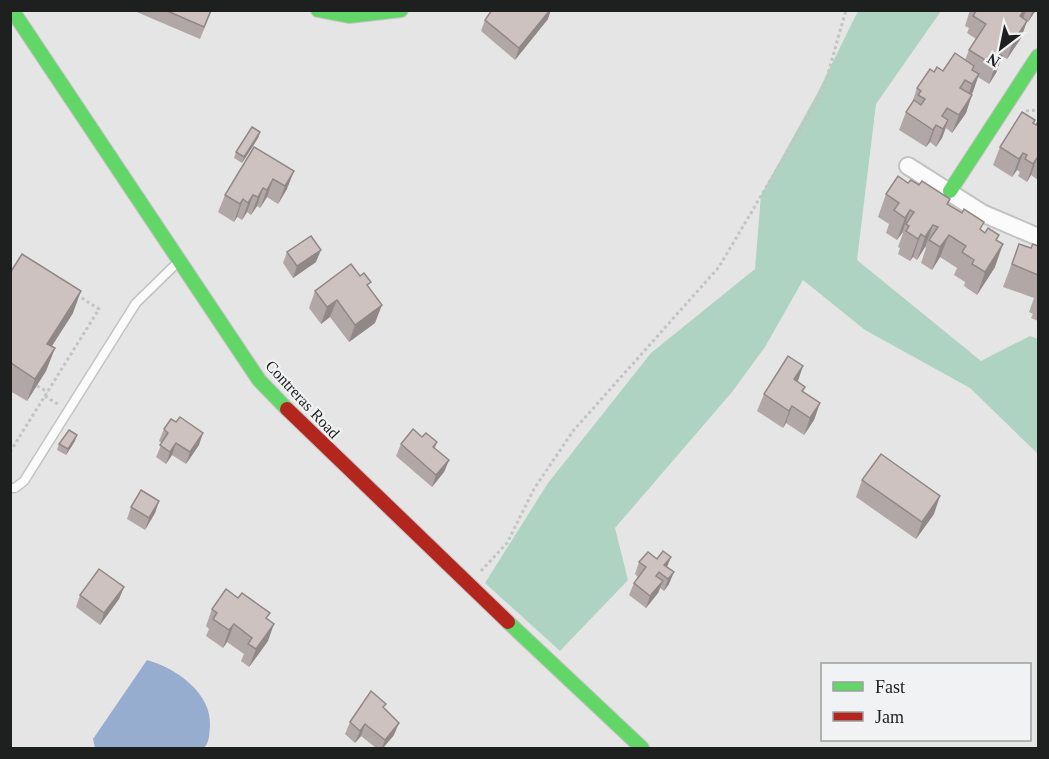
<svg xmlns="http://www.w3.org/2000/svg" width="1049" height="759" font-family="'Times New Roman',serif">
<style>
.forest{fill:#afd3c2}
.water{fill:#97adcf}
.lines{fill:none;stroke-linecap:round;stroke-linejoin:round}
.lane-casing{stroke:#c3c3c3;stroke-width:11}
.street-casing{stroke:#c3c3c3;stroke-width:20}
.fast-casing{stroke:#c3c3c3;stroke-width:16}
.jam-casing{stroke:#c3c3c3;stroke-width:16}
.path{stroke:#c2c4c4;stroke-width:3;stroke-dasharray:3 3;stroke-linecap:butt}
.lane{stroke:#fbfbfb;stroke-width:8}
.street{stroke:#fbfbfb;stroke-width:16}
.fast{stroke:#63d668;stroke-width:14}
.jam{stroke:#b3261e;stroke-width:14}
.wall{fill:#b1a7a6}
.shaded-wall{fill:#908887}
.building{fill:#cec2c1;stroke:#908887;stroke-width:1.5}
.labels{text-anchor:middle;stroke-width:4.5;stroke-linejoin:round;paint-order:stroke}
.street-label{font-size:16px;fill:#1e1f1f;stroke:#f1f2f3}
</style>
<rect width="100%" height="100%" fill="#e5e5e5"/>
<!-- forest -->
<polygon class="forest" points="858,11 941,11 876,104 857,260 981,361 1030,336 1038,339 1038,454 970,388 865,330 803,280 765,347 732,392 615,528 628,580 560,651 485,583 548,483 651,353 755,269 761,195 817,94"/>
<!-- water -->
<path class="water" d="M147,660C176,668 212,693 210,726C209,735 210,741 204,748H95L93,739Z"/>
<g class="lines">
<defs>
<polyline id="lane" points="10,488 15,488 24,481 136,303 179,261"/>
<polyline id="street" points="908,166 982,213 1038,237"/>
<g id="fast">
<polyline points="12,10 259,380 287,409"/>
<polyline points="318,10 349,16 401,10"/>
<polyline points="950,191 1038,56"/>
<polyline points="508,622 642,748"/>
</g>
<polyline id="jam" points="287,409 508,622"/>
</defs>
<!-- lane casing -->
<use href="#lane" class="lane-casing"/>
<!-- street casing -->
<use href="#street" class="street-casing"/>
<!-- fast casing -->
<use href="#fast" class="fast-casing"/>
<!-- jam casing -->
<use href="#jam" class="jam-casing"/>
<!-- path -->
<g class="path">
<polyline points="1026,111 1038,110"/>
<polyline points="37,386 48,392"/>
<polyline points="45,396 59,405"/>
<polyline points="10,452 99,309 77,295"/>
<polyline points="481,571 507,543 534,489 573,431 719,267 823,91 846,10"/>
</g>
<!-- lane -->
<use href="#lane" class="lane"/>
<!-- street -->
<use href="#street" class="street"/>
<!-- fast -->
<use href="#fast" class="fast"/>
<!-- jam -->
<use href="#jam" class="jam"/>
</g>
<!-- wall -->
<g class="wall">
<polygon points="132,10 212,10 200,39"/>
<polygon points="970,10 1036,10 1028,22 1027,21 1021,38 1007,59 1002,56 996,73 989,84 978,77 971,95 966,113 952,133 946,128 942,138 936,147 930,142 926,147 899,130 906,112 912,103 917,88 934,72 943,71 965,60 969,50 976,39 967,33 969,28 965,26"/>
<polygon points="548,19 515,60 481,31 485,20"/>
<polygon points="1035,120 1034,124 1036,125 1038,121 1038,180 1031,175 1027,182 1018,176 1020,172 1017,170 1012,177 993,165 1000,147"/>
<polygon points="260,132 258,138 242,163 234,158 236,152"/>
<polygon points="254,147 287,189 278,204 267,197 260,208 257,206 251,215 247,212 242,220 237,217 234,222 218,212 225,195"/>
<polygon points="908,183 919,185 950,199 948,204 981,230 997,241 995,267 977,295 964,286 965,282 954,275 957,268 940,257 932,270 921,263 926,248 925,247 917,260 913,257 910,261 898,254 900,248 898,247 903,233 902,233 897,240 886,233 889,224 878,217 886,194"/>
<polygon points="1019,244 1031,248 1038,246 1038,321 1031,318 1033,314 1029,312 1034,298 1003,287"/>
<polygon points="287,252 316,262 293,278 283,263"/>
<polygon points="10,273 73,313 52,346 55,348 46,371 27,401 10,391"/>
<polygon points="369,288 375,323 349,342 330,317 321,324 309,308 315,291"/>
<polygon points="798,382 805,387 803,392 820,403 814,420 804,435 786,423 783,428 757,411 764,394"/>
<polygon points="176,422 199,445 186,464 172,455 166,464 156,457 162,443 159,441 164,429"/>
<polygon points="422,437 437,442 435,448 449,460 444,472 432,487 396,456 401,444"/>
<polygon points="75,441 66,455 57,450 59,444"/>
<polygon points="862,480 934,514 916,539 856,497"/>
<polygon points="159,501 155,513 145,530 127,519 131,507"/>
<polygon points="671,557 667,567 669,584 664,591 660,588 658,593 646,608 629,595 634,583 638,577 635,574 639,562"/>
<polygon points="124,587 119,599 100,625 76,607 80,595"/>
<polygon points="212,609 267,619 268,641 249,667 241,661 244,654 227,642 223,648 206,636 209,629 206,626"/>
<polygon points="384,708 394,735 383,748 376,748 361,736 355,743 345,734 350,722"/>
</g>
<!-- shaded-wall -->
<g class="shaded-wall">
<polygon points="550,10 551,10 548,19 515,60 519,48"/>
<polygon points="1024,10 1026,10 1023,19 1020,16"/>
<polygon points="1033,10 1036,10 1028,22"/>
<polygon points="1027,21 1021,38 1007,59 1013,42"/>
<polygon points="1007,38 1000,55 997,52"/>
<polygon points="1002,56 996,73 989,84 995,66"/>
<polygon points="979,74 973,92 966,102 972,84"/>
<polygon points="972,95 966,113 952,133 959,115"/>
<polygon points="948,120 942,138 936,147 943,129"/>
<polygon points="936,125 930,142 926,147 933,130"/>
<polygon points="260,132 258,138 242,163 244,157"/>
<polygon points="1023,153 1017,170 1012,177 1019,159"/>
<polygon points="1037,158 1031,175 1027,182 1033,164"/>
<polygon points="294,171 287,189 278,204 285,186"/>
<polygon points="273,179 267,197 260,208 267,190"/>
<polygon points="263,188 257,206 251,215 258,197"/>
<polygon points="253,195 247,212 242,220 248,203"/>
<polygon points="243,199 237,217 234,222 240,204"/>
<polygon points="910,210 902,233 897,240 905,218"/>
<polygon points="933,225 925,247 917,260 925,237"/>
<polygon points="921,234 913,257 910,261 918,239"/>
<polygon points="949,235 940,257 932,270 940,247"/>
<polygon points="1003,244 995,267 977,295 985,272"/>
<polygon points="321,250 316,262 293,278 297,266"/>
<polygon points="81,291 73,313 39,366 47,344"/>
<polygon points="337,300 330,317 321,324 327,307"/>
<polygon points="382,305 375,323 349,342 355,325"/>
<polygon points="55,348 46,371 27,401 35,379"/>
<polygon points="803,366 797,384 794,379"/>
<polygon points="820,403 814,420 804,435 810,418"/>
<polygon points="792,406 786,423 783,428 789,411"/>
<polygon points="203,433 199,445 186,464 190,452"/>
<polygon points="77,435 75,441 66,455 68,449"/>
<polygon points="176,443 172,455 166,464 170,452"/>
<polygon points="449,460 444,472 432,487 436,475"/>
<polygon points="940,496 934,514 916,539 922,522"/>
<polygon points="159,501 155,513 145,530 149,518"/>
<polygon points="671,557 666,569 664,565"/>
<polygon points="674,572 669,584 664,591 668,579"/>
<polygon points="663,581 658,593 646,608 650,596"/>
<polygon points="124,587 119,599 100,625 104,613"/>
<polygon points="234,624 227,642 223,648 229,630"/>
<polygon points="274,624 268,641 249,667 256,649"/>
<polygon points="399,723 394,735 383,748 382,748 385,740"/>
<polygon points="365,724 361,736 355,743 360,731"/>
</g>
<!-- building -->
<g class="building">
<polygon points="165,10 211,10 204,27"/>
<polygon points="492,10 550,10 519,48 485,20"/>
<polygon points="975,10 1024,10 1020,16 1027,21 1013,42 1007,38 997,52 1002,56 995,66 969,50 986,24 973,16 976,11"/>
<polygon points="955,53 974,66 972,70 979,74 972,84 965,80 960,88 972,95 959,115 947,108 942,116 948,120 943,129 936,125 933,130 906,112 914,100 921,105 925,99 918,95 921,91 917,88 930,69 934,72 937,67 943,71"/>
<polygon points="1022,112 1035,120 1033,123 1036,125 1038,121 1038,159 1037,158 1033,164 1025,159 1027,155 1023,153 1019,159 1000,147"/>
<polygon points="252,127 260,132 244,157 236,152"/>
<polygon points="254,147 294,171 285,186 273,179 267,190 263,188 258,197 253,195 248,203 243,199 240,204 225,195"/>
<polygon points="898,176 908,183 911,180 919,185 922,181 950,199 947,204 962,213 964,209 984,222 980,229 985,233 988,228 999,235 996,240 1003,244 985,272 972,264 974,260 962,252 966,246 949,235 940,247 929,240 938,227 933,225 925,237 921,234 918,239 906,231 909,226 906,224 914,212 910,210 905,218 894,210 899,203 886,194"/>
<polygon points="311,236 321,250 297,266 287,252"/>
<polygon points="1019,244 1031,248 1033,244 1038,246 1038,275 1012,264"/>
<polygon points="22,254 81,291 47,344 55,348 35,379 11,363 10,364 10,273"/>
<polygon points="351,264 360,276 364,273 371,282 367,285 382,305 355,325 337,300 327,307 315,291"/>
<polygon points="788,356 803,366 794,379 805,387 802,391 820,403 810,418 792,406 789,411 764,394"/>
<polygon points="180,417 203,433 190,452 176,443 170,452 160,445 168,433 164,429 171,419 176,422"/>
<polygon points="413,429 422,437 426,433 437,442 433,447 449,460 436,475 401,444"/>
<polygon points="69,430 77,435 68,449 59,444"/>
<polygon points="881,454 940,496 922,522 862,480"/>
<polygon points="141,490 159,501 149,518 131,507"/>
<polygon points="663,551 671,557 664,565 674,572 668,579 659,572 656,576 663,581 650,596 634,583 646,567 639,562 648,552 657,559"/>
<polygon points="99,569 124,587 104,613 80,595"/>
<polygon points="226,589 238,598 242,593 270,613 266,618 274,624 256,649 248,644 252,638 234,624 229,630 213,619 217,613 212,609"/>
<polygon points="371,691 386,704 383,707 399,723 385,740 365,724 360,731 350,722"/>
</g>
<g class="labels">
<!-- street labels -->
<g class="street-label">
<text transform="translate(303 399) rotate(47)" y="6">Contreras Road</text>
</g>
</g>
<!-- border -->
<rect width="1049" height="759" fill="none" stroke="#1e1f1f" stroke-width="24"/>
<!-- legend -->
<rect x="821" y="663" width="210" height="78" fill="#f1f2f3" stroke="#9d9e9e" stroke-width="1.5"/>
<rect x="833" y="682" width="30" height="9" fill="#63d668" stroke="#9d9e9e" stroke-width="1.5"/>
<text x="875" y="693" font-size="18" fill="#1e1f1f">Fast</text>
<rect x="833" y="712" width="30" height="9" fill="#b3261e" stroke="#9d9e9e" stroke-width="1.5"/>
<text x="875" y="723" font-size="18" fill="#1e1f1f">Jam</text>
<!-- north arrow -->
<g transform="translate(1001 48) rotate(212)" stroke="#f1f2f3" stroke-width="4.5" paint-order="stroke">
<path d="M0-4.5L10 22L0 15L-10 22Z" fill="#1e1f1f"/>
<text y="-9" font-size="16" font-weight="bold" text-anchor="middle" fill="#1e1f1f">N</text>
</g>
</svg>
